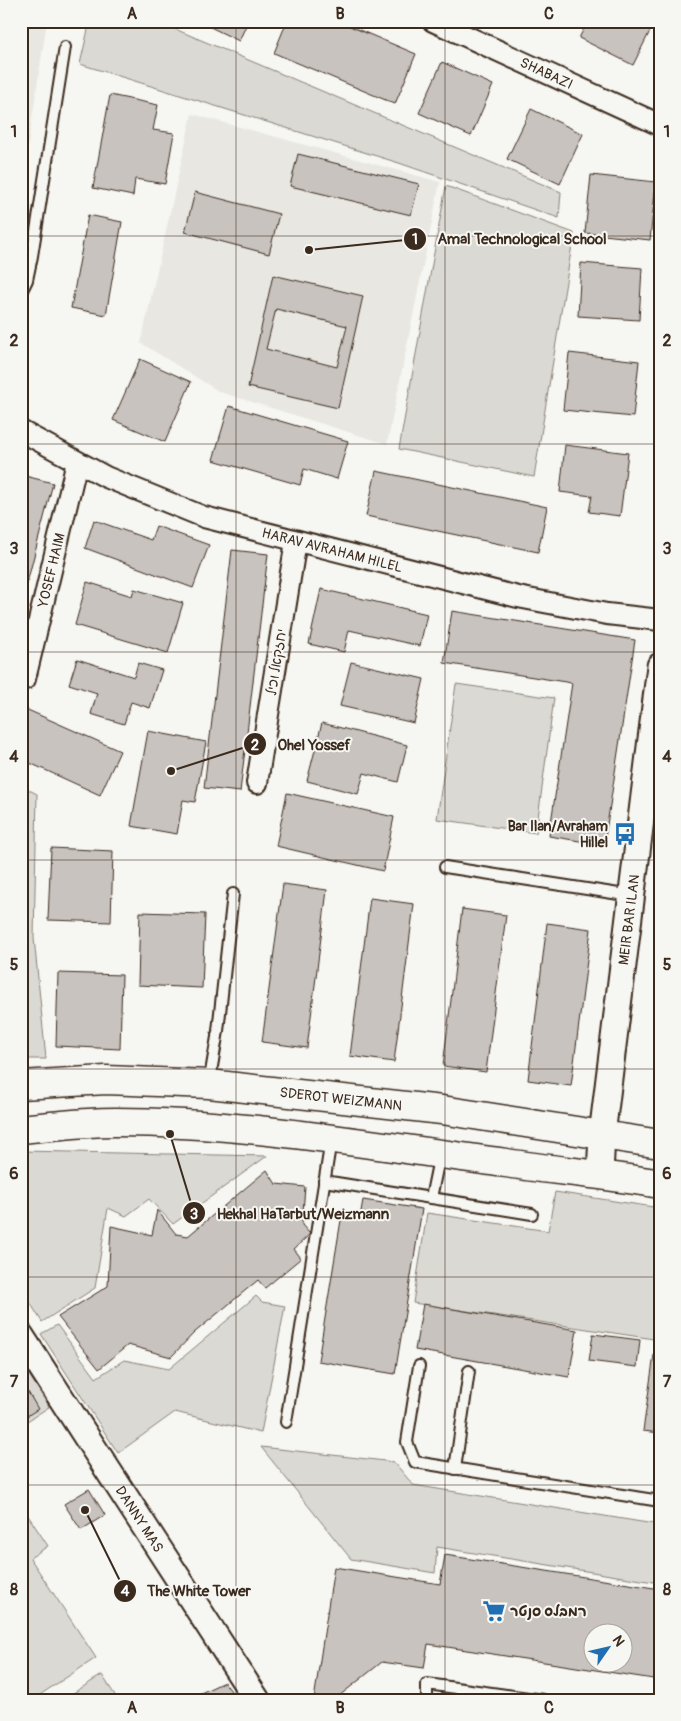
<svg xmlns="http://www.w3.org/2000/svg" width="681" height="1721" font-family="Pangolin,'Playpen Sans Hebrew',sans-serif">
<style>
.built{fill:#e8e7e2}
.green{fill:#dad9d3;stroke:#8a8278}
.building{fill:#c8c3be;stroke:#3b2a1e;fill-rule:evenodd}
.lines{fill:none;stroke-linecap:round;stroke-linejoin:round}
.service-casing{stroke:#3b2a1e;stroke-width:14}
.minor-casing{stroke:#3b2a1e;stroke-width:24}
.tertiary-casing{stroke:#3b2a1e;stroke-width:29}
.secondary-casing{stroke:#3b2a1e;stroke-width:31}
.service{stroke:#f6f6f2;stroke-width:10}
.minor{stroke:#f6f6f2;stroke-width:20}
.tertiary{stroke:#f6f6f2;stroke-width:25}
.secondary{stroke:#f6f6f2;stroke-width:28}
.grid{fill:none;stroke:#3b2a1e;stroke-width:1;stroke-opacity:0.55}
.labels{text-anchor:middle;stroke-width:4;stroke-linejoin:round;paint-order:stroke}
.street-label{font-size:14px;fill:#3b2a1e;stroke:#f6f6f2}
.poi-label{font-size:14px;font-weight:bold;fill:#3b2a1e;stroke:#f6f6f2;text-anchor:end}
.leader{fill:none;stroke:#3b2a1e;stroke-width:2}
.callout-dot{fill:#3b2a1e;stroke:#f6f6f2;stroke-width:2}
.mark-label{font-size:15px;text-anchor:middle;font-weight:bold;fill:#fff}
.callout-label{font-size:15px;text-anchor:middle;font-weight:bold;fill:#3b2a1e;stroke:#f6f6f2;stroke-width:4;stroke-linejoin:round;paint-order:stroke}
.neatline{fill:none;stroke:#3b2a1e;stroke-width:2}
.grid-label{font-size:16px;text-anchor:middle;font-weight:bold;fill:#3b2a1e}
</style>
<rect width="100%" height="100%" fill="#f6f6f2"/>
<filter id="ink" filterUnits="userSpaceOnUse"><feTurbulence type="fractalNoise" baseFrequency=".02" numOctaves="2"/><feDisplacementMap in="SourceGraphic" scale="10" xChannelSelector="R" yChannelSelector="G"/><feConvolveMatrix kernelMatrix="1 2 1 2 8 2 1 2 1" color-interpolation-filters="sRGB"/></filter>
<g filter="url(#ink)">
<!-- built -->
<g class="built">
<polygon points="21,21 47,21 21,190"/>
<polygon points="192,114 440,182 387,444 220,392 141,343"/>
</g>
<!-- green -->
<g class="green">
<polygon points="90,21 156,21 561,192 559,218 399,163 80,64"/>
<polygon points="446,186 574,233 534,477 399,449"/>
<polygon points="456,684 554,698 536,833 437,819"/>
<polygon points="21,786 37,794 34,938 46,1059 21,1059"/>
<polygon points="21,1151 267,1156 173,1224 149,1199 126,1216 108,1208 95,1288 42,1322 21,1288"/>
<polygon points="555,1192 660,1208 660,1300 654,1339 413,1303 427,1213 548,1231"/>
<polygon points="256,1296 262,1302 285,1306 261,1433 175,1412 118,1453 41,1334 57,1325 96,1378 124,1360 169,1369"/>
<polygon points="21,1361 49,1407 21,1425"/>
<polygon points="261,1447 394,1462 413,1485 660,1525 660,1583 437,1547 435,1573 351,1559"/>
<polygon points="21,1505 48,1546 30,1558 96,1658 32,1700 21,1700"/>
<polygon points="102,1675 118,1700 62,1700"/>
</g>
<!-- building -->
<g class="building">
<polygon points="198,21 248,21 239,41"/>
<polygon points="287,21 338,21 416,54 395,104 274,53"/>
<polygon points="588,21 660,21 660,26 654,23 633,65 579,38"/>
<polygon points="442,62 493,85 471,136 419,113"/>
<polygon points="110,95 158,105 153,130 174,133 165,184 135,179 133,196 93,188"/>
<polygon points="531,109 583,134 560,184 507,159"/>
<polygon points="298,154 419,184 411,215 290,186"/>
<polygon points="591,175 656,182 650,240 585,233"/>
<polygon points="195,192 279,214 269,254 185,232"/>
<polygon points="88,215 122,222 106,315 71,308"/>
<polygon points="581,263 642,268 639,320 578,316"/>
<path d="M273,275L363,296L338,408L248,387ZM276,309L347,326L337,367L266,349Z"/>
<polygon points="569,353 639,361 633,417 563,410"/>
<polygon points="140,359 191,382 165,442 113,420"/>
<polygon points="229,406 348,441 337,479 304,469 300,485 213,460"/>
<polygon points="565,445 628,453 620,516 589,512 592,496 560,492"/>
<polygon points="376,471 547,507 538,552 366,516"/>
<polygon points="21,475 53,483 21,606"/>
<polygon points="94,520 151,540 156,526 209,545 193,588 85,548"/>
<polygon points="232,550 268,554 240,792 204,788"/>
<polygon points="87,582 132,596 134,589 183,603 168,653 75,625"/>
<polygon points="321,589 427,614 420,646 349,630 344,652 309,644"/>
<polygon points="452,611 635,640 604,845 549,836 572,683 444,663"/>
<polygon points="77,659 134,677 138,663 162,670 150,708 131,702 124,724 91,714 97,693 69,684"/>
<polygon points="351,662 424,679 414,723 340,706"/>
<polygon points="21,707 120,751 100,795 21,759"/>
<polygon points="322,723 407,745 398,782 364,773 358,794 307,781"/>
<polygon points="148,731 206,742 195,802 183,800 177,834 131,826"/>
<polygon points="287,793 394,817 383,871 276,846"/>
<polygon points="51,848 113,851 111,922 48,920"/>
<polygon points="283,884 327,890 307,1048 262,1042"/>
<polygon points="370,898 414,904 394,1062 350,1056"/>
<polygon points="462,909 506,915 486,1072 443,1066"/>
<polygon points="140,912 205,914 202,988 138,985"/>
<polygon points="547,923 591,929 571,1086 528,1080"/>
<polygon points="58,973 122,975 120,1049 56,1046"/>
<polygon points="267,1170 276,1184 305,1187 302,1225 310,1234 294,1249 301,1258 265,1288 258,1280 194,1333 171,1357 128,1345 99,1369 58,1317 108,1286 111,1226 152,1235 157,1210 176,1234 188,1236"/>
<polygon points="363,1200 422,1209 395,1374 318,1361 342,1214 360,1217"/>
<polygon points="423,1304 577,1330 569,1377 415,1350"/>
<polygon points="660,1313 660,1433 643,1431"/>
<polygon points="593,1334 640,1340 637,1367 589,1361"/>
<polygon points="28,1392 38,1409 27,1416 21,1406 21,1396"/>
<polygon points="660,1447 660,1485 655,1484"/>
<polygon points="89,1489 105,1515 81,1530 64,1504"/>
<path d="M445,1555L660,1589V1680L428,1644L424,1668L382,1662L334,1700H314L334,1567L440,1584ZM594,1634H624V1664H594Z"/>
<polygon points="224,1682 238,1700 186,1700"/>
</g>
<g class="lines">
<defs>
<g id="service">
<polyline points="21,292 27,280 32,256 65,47"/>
<polyline points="445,867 632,896"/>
<polyline points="209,1084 218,1031 233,894"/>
<polyline points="324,1181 532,1214"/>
<polyline points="431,1198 440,1154"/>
<polyline points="419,1366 407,1442 415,1462 660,1501"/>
<polyline points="286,1422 331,1140"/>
<polyline points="455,1469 469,1371"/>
<polyline points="427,1700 427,1684 543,1700"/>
</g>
<g id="minor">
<path id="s1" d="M433,21L660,125"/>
<path id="s2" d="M21,431L106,477L204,517L518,597L607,614L660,620"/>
<path id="s3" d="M25,679L77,462"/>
<polyline points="257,783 296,541"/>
<polyline points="644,797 660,799"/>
</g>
<g id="tertiary">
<path id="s4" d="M600,1174L602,1135L660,666"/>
<path id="s5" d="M21,1336L257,1700"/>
</g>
<g id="secondary">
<path id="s6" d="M21,1085L106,1080L209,1084L442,1110L660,1144"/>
<path d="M21,1129C52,1126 84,1122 116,1122C246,1122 377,1146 506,1163C558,1171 609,1175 660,1184"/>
</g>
</defs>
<!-- service casing -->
<use href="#service" class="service-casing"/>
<!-- minor casing -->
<use href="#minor" class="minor-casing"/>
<!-- tertiary casing -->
<use href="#tertiary" class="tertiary-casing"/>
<!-- secondary casing -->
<use href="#secondary" class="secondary-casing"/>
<!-- service -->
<use href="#service" class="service"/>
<!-- minor -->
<use href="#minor" class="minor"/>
<!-- tertiary -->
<use href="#tertiary" class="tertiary"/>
<!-- secondary -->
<use href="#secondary" class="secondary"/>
</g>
</g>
<!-- grid -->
<path class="grid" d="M236,21V1700M445,21V1700M21,236H660M21,444H660M21,652H660M21,860H660M21,1069H660M21,1277H660M21,1485H660"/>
<!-- icons -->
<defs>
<symbol id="bus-bare" viewBox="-9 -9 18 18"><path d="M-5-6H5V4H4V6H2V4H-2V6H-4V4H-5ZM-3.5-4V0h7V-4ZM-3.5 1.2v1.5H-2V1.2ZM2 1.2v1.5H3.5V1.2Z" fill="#1f6fb2" stroke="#f6f6f2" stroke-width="2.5" paint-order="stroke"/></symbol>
<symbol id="supermarket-bare" viewBox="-9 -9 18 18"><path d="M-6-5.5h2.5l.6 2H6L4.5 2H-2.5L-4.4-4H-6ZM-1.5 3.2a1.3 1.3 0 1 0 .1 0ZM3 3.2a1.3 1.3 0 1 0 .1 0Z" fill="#1f6fb2" stroke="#f6f6f2" stroke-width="2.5" paint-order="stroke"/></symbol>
</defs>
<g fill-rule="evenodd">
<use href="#bus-bare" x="609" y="818" width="32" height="32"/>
<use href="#supermarket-bare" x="478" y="1595" width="32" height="32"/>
</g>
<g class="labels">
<!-- street labels -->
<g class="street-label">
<text dy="5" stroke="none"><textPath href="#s1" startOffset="125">SHABAZI</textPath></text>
<text dy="5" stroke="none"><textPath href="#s2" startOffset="335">HARAV AVRAHAM HILEL</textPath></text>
<text dy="5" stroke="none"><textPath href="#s3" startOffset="112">YOSEF HAIM</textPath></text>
<text transform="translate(276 662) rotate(-81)" y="5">יחזקאל וכיל</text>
<text dy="5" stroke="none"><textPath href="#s4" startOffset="256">MEIR BAR ILAN</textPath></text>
<text dy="5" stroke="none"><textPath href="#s6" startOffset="321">SDEROT WEIZMANN</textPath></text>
<text dy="5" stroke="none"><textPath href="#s5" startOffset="218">DANNY MAS</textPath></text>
</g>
<!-- poi labels -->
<g class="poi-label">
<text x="608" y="831">Bar Ilan/Avraham<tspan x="608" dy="16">Hillel</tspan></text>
<text x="510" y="1616" text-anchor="start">רמבלס סנטר</text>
</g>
</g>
<!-- callouts -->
<path class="leader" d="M309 250L415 239M171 771L255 744M170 1134L194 1213M85 1510L125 1591"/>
<g class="callout-dot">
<circle cx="309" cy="250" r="5"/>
<circle cx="171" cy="771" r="5"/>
<circle cx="170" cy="1134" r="5"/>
<circle cx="85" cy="1510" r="5"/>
<circle cx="415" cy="239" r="12"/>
<circle cx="255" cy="744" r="12"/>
<circle cx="194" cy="1213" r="12"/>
<circle cx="125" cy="1591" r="12"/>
</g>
<g class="mark-label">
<text x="415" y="244">1</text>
<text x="255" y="750">2</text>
<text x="194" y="1219">3</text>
<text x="125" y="1596">4</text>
</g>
<g class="callout-label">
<text x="522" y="244">Amal Technological School</text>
<text x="314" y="750">Ohel Yossef</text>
<text x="303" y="1219">Hekhal HaTarbut/Weizmann</text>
<text x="199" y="1596">The White Tower</text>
</g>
<!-- margin -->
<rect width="681" height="1721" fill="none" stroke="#f6f6f2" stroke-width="55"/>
<!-- north arrow -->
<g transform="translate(608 1648) rotate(56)"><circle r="24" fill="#f6f6f2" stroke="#aba49d"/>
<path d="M0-4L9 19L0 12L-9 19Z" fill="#1f6fb2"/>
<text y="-8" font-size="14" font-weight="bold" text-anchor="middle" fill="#3b2a1e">N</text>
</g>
<rect x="28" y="28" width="626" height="1666" class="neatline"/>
<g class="grid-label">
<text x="132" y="19">A</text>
<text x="340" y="19">B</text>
<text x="549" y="19">C</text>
<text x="14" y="137">1</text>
<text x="667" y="137">1</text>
<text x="14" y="346">2</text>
<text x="667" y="346">2</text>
<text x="14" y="554">3</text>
<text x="667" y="554">3</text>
<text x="14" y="762">4</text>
<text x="667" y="762">4</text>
<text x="14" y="970">5</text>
<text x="667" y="970">5</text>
<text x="14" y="1179">6</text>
<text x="667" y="1179">6</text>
<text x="14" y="1387">7</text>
<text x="667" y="1387">7</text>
<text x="14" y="1595">8</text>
<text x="667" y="1595">8</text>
<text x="132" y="1713">A</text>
<text x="340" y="1713">B</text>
<text x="549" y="1713">C</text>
</g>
</svg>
